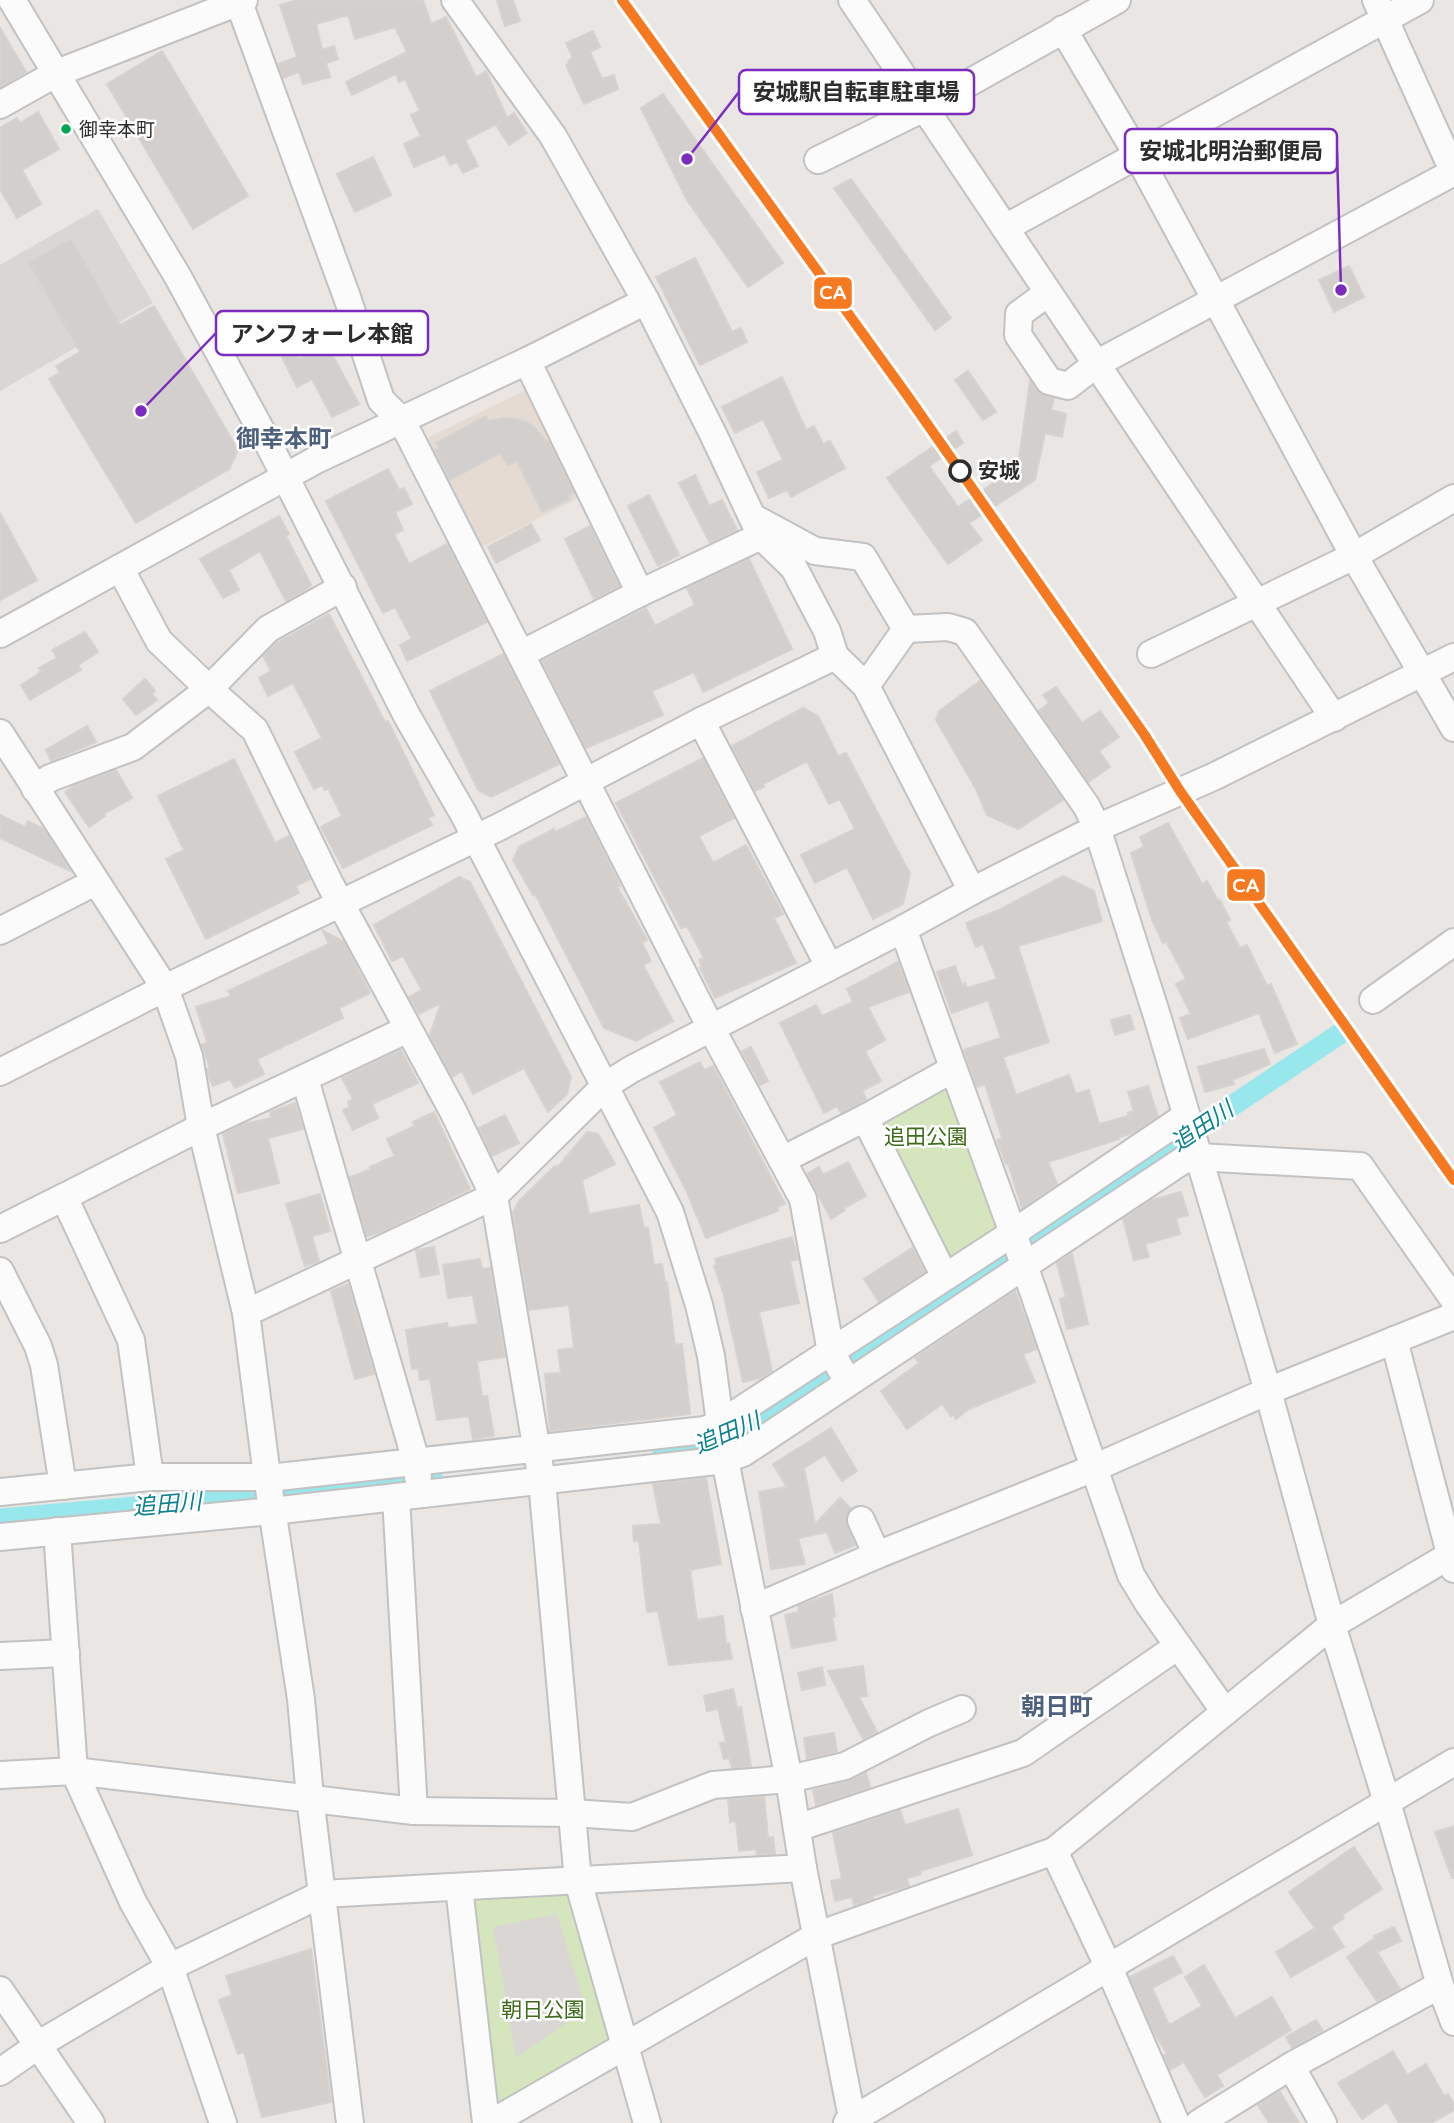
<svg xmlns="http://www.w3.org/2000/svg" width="1454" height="2123" font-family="'Varela Round','Noto Sans JP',sans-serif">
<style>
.education{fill:#e5dbd2}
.green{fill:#d5e5bd}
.plaza{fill:#dad6d4}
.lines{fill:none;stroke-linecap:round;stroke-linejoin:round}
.canal{stroke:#98e7ec;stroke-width:21}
.building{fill:#d2cfcd;stroke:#d5d2d0;stroke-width:2}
.minor-casing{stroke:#c2c2c2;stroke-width:30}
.minor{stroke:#fcfbfb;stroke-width:26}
.rail-1-casing{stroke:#fff;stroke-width:16}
.rail-1{stroke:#f47921;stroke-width:10}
.bus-dot{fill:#00a651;stroke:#fff;stroke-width:2.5}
.stop-dot{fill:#fff;stroke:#2d2d2d;stroke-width:3.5}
.labels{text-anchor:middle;stroke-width:5;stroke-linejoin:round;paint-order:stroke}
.bus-label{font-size:19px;fill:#2d2d2d;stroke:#fff;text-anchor:start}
.stop-label{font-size:21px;font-weight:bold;fill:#2d2d2d;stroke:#fff;text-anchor:start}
.park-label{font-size:21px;fill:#3d6c1b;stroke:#fff}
.water-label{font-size:23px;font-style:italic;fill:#0e8092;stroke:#fff}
.quarter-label{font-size:24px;font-weight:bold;fill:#4d607e;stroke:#fff}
.leader{fill:none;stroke:#7b2cbf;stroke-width:2.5}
.callout-dot{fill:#7b2cbf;stroke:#fff;stroke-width:2.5}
.callout{fill:#fff;stroke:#7b2cbf;stroke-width:2.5}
.callout-label{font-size:23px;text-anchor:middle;font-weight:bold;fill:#2d2d2d}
.line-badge{stroke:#fff;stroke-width:2.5}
.badge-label{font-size:19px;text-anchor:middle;font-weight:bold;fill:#fff}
</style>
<rect width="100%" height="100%" fill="#eae6e4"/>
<!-- education -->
<polygon class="education" points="526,390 534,395 583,496 482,547 427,438"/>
<!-- green -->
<g class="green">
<polygon points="947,1084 1000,1227 949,1263 877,1120"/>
<polygon points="562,1890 573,1895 613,2031 609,2042 503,2102 493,2098 468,1901 474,1895"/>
</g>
<!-- plaza -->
<g class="plaza">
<polygon points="98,209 153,303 0,391 0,265"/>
<polygon points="557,1914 586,2009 516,2058 493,1927"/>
</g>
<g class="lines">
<!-- canal -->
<g class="canal">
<polyline points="663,1454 699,1450 761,1421 1341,1033"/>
<polyline points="0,1519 433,1480"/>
</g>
</g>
<!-- building -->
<g class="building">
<polygon points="297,0 423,0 431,24 446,17 476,77 486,71 507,118 514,113 527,133 509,145 496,125 506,119 465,140 478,166 463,173 457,162 450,165 445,154 414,167 404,144 421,136 411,115 420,111 405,79 399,82 396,74 352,95 346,82 407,52 395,27 355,39 348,15 316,24 322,50 334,46 338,59 326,63 330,77 303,84 299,72 283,78 278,64 297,57 280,5"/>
<polygon points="497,0 513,0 520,21 505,26"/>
<polygon points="0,28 26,72 0,87"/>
<polygon points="593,31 600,47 590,52 602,79 614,75 618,89 584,104 566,65 569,64 568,61 573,58 566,43"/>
<polygon points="162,51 248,196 193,229 107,84"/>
<polygon points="663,94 783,263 748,287 687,200 641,108"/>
<polygon points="38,112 59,149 22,170 41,204 17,218 0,189 0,128 17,118 20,123"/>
<polygon points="373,157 391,195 355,212 337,174"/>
<polygon points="851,179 951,318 935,330 834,188"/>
<polygon points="71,239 120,325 154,306 238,450 229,469 136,523 49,379 60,373 56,366 80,352 29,263"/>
<polygon points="695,258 732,332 741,328 747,342 700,365 656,277"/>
<polygon points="1349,266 1364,297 1334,312 1319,280"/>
<polygon points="280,320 299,359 327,345 359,404 332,417 312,379 297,387 275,343 259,351 251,334"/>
<polygon points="968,371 996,412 983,420 955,380"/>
<polygon points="782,377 806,430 814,426 823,444 830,441 845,468 791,497 787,490 769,498 757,472 783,460 763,419 735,433 722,407"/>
<polygon points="1030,381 1037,390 1054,398 1051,410 1066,414 1062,437 1045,433 1035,480 969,523 982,540 948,564 887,478 956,431 963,443 929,466 958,507 1018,466"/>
<polygon points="486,416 488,421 505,418 515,419 524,421 533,426 547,442 549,441 574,493 568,495 570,499 542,512 517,461 508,465 500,453 450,480 435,450 439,448 436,443"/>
<polygon points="388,469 399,490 404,488 412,504 395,512 403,530 394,534 409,564 447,544 487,622 407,661 400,645 412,639 395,607 383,613 326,501"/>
<polygon points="695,475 709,506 722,500 737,530 710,543 679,483"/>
<polygon points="649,495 679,555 658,566 628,506"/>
<polygon points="0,513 37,580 0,600"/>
<polygon points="279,516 289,534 286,536 311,585 309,588 286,601 260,551 229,570 239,590 223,598 200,559"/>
<polygon points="531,524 540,540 496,563 488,547"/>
<polygon points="590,526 619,586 594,599 565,539"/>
<polygon points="749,559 792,649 703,692 694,672 652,691 663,715 586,748 542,661 646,608 655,626 695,605 687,588"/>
<polygon points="329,614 385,722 388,721 434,815 428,818 432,825 343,868 321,827 342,816 328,788 325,790 322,785 314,789 295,752 322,738 293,683 268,696 259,678 271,671 263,656 278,642"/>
<polygon points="85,632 98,652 78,665 81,670 30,700 21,685 37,675 41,671 39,668 57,658 52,650"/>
<polygon points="503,654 559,764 491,797 478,790 430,691"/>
<polygon points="145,679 155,691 152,694 157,700 136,715 123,699"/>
<polygon points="980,681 1063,800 1018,829 987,815 976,789 936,720 939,711"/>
<polygon points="1056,687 1082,723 1100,711 1119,737 1099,751 1110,767 1088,782 1039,711 1049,703 1043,695"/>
<polygon points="803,708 818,716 838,756 846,753 910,874 903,904 873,919 847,867 815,883 801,855 855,829 840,799 829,804 807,761 763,784 764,787 755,791 732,746"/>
<polygon points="87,726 96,742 51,761 46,750"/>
<polygon points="703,758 734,818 699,836 713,863 746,845 783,914 774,918 796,963 715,998 700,968 702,967 699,960 704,958 687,926 681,928 616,803"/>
<polygon points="234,759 275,843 289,836 310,879 296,886 299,893 206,939 166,859 184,850 158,796"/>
<polygon points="116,770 132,798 104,814 105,816 89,827 65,792 74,786"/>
<polygon points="0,815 25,827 28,821 44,829 70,871 0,838"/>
<polygon points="586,817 620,886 617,887 647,940 642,943 651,961 643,965 673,1021 636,1041 604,1028 535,894 533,895 513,860 519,847 554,829 555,832"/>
<polygon points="1168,823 1202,884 1207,881 1218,901 1220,900 1230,920 1226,922 1240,948 1247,945 1267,986 1271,984 1297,1044 1275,1053 1259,1013 1188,1039 1180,1018 1191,1014 1176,984 1186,979 1166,941 1163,943 1152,920 1131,853 1144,847 1140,837"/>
<polygon points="1063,876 1094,891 1102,921 1018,946 1049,1042 1003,1057 1016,1095 1069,1075 1076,1094 1089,1090 1099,1124 1129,1116 1128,1113 1134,1111 1128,1092 1148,1086 1158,1116 1133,1133 1119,1137 1119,1139 1048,1162 1057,1184 1022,1208 1008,1163 1006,1164 997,1140 1002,1138 985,1084 977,1087 964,1050 1001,1038 988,1000 952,1013 937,972 955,966 962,985 965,983 967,988 997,979 983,944 976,947 966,923 999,910"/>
<polygon points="459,877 470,882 571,1077 567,1094 548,1112 524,1068 473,1094 462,1071 452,1077 430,1035 441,1003 419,1014 409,997 422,990 403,956 392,961 374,925"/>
<polygon points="323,931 343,941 370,993 339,1008 343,1018 257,1059 264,1074 235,1088 230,1079 213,1086 208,1076 207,1069 210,1068 202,1045 207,1042 196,1007 231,996 228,991 329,944"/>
<polygon points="898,962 909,992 868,1007 885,1040 865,1051 881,1081 862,1091 866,1099 858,1104 841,1113 837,1106 824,1113 780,1023 816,1005 822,1016 853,1002 847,989"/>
<polygon points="1130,1015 1134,1029 1115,1035 1111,1020"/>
<polygon points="751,1047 768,1081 760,1085 742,1051"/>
<polygon points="1264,1049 1270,1064 1232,1080 1234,1084 1205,1092 1198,1067"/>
<polygon points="401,1050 418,1083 372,1104 378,1118 353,1130 343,1110 350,1107 348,1102 353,1099 342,1078"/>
<polygon points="700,1062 704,1070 713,1066 785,1204 777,1207 778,1211 706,1238 687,1192 654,1128 677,1115 660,1082"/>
<polygon points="295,1103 303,1129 268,1138 279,1183 238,1193 223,1134 244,1124 271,1118 270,1112"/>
<polygon points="434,1112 470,1189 380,1232 367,1236 350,1177 371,1169 370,1167 395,1156 387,1139 415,1126 413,1122"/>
<polygon points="505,1115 519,1143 492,1156 479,1128"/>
<polygon points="587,1132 598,1134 615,1164 582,1180 589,1214 639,1205 644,1228 648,1228 654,1265 662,1264 665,1282 667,1282 675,1345 682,1344 690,1414 550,1431 545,1374 561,1373 558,1350 574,1348 569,1305 529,1310 513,1213 519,1201 555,1166 557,1168"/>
<polygon points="848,1162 866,1196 844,1208 845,1210 831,1219 807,1174 819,1167 823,1175"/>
<polygon points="1181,1192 1188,1215 1176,1218 1180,1234 1145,1244 1149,1257 1134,1260 1123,1219 1152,1200"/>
<polygon points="320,1194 330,1231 312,1236 319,1261 305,1266 286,1204"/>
<polygon points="792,1237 798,1259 790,1261 799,1303 759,1312 772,1371 761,1378 743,1382 723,1292 714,1266 717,1265 715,1259"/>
<polygon points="434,1247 439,1274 421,1277 416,1250"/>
<polygon points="912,1248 925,1272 879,1302 864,1279"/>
<polygon points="1072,1254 1088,1324 1067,1329 1060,1299 1066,1297 1057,1263"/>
<polygon points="480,1259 482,1269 490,1268 505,1357 477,1361 482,1397 487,1396 494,1436 473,1439 469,1416 437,1420 430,1379 420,1380 418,1368 412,1369 406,1330 447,1323 448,1328 478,1324 473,1295 448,1298 443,1265"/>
<polygon points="348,1284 374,1374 355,1379 331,1291"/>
<polygon points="1015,1291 1037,1349 1023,1354 1035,1382 969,1409 956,1419 953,1414 951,1416 942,1404 907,1429 881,1391 919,1363 915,1358"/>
<polygon points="831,1428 857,1471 842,1481 825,1455 804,1468 815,1524 840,1498 851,1509 845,1519 855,1545 835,1553 827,1532 798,1538 805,1564 771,1569 759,1492 787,1487 773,1464"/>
<polygon points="706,1478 721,1564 690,1570 697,1620 723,1616 726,1644 729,1643 732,1659 669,1665 658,1611 647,1612 639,1541 634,1541 633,1526 661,1524 653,1484"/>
<polygon points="832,1594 835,1616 832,1617 836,1640 792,1648 785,1615 799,1612 798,1606"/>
<polygon points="863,1666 867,1696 859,1697 877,1732 863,1739 828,1671"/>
<polygon points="822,1667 825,1685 802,1690 798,1673"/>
<polygon points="733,1689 737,1708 741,1707 751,1766 732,1768 729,1758 724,1759 720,1743 726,1742 718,1709 707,1711 704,1696"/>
<polygon points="834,1733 837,1752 807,1759 804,1738"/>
<polygon points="866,1773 870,1787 816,1805 813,1790 849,1781"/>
<polygon points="764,1797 768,1838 773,1837 775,1854 757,1855 756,1849 739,1851 736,1821 730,1822 728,1800"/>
<polygon points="958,1809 972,1855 920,1871 921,1874 907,1878 909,1886 872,1896 873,1899 854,1905 852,1897 835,1901 831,1881 842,1879 833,1833 900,1810 905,1825"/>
<polygon points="1454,1826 1454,1878 1452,1878 1435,1832"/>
<polygon points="1354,1847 1382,1889 1342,1915 1344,1918 1331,1927 1344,1947 1291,1977 1276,1952 1315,1928 1289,1892"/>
<polygon points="1394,1927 1401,1941 1377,1952 1400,1989 1377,2001 1347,1957 1375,1938 1374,1936"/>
<polygon points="311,1949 331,2102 262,2117 244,2052 238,2054 219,2000 232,1995 226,1976"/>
<polygon points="1173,1956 1182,1972 1152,1988 1169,2025 1202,2006 1185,1977 1204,1965 1235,2018 1272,1997 1291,2030 1217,2075 1223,2086 1205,2097 1184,2062 1170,2070 1164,2055 1167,2054 1152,2029 1130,1977"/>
<polygon points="1316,2020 1323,2031 1292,2048 1286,2037"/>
<polygon points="1393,2051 1407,2075 1426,2064 1444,2096 1448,2094 1454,2104 1454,2110 1431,2123 1399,2123 1387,2102 1362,2119 1338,2083"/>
<polygon points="1280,2092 1299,2123 1269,2123 1258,2105"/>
</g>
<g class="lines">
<defs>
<g id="minor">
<polyline points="12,0 178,277 269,445 407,716 463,813 670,1212 699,1305 711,1356 725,1460 789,1779 803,1868 853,2123"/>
<polyline points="238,0 348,300 381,400 402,421 711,1028 803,1199 831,1352 848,1382"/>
<polyline points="455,0 553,136 646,301 713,434 761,536 794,568 827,631 835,656 866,686 972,891"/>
<polyline points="852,0 1334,718"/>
<polyline points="1376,0 1454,173"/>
<polyline points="1063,29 1138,156 1354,556 1454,728"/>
<polyline points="0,105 57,73 244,0"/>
<polyline points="818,160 924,108 1117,0"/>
<polyline points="1005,228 1420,0"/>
<polyline points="1048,293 1019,314 1018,335 1049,381 1068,386 1096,364 1454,172"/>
<polyline points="527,361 640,593"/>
<polyline points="756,519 815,551 863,557 906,629 866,686"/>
<polyline points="120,568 159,641 209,689 255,730 330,884 453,1111 494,1196 542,1481 578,1881 647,2123"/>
<polyline points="906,629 948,627 965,632 1087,807 1097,828 1158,1019 1268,1391 1332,1625 1387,1802 1440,1985 1454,2022"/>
<polyline points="0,634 314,461 527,361 646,301"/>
<polyline points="521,654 640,593 761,536"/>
<polyline points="1151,654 1354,556 1454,498"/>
<polyline points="701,721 829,966"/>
<polyline points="0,733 165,988 189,1056 201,1127 246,1313 267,1476 301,1699 310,1797 350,2123"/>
<polyline points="35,789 50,778 133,747 209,689 268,629 343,587"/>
<polyline points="903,929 1013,1233 1131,1575 1148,1603 1225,1712"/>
<polyline points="0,931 95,882"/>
<polyline points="1373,1000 1454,942"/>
<polyline points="0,1072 165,988 501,826 701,721 835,656"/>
<polyline points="305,1079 416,1461 418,1477"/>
<polyline points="865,1118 945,1277"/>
<polyline points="782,1160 865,1118 953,1069"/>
<polyline points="0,1229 64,1197"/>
<polyline points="0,1271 38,1346 44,1365 63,1486"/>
<polyline points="246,1313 494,1196 606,1085 632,1069 903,929 972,891 1097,828 1213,777 1454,657"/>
<polyline points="1394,1340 1454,1569"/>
<polyline points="150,1477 131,1340 64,1197 201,1127 408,1029"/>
<polyline points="0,1492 150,1477 278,1477 705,1430 721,1423 1013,1233 1186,1116"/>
<polyline points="396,1497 414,1811"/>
<polyline points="861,1520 877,1555"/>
<polyline points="57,1531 74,1771 133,1902 170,1967 223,2123"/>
<polyline points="0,1537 272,1511 725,1460 743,1453 1182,1161 1197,1157 1360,1166 1454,1300"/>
<polyline points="754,1608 877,1555 1094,1468 1268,1391 1454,1316"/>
<polyline points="0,1656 66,1653"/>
<polyline points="0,1775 74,1771 414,1811 572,1813 632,1817 713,1785 789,1779 845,1766 929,1723 962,1709"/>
<polyline points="797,1828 1023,1753 1178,1646"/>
<polyline points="1054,1851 1109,1968 1176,2123"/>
<polyline points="459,1887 486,2123"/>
<polyline points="0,1990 91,2123"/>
<polyline points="1291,2066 1323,2123"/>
<polyline points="0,2072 46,2040 170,1967 322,1894 803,1868"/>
<polyline points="491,2123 818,1935 1054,1851 1332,1625 1454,1553"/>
<polyline points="847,2123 1454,1762"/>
<polyline points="1199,2123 1291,2066 1440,1985"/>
</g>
</defs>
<!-- minor casing -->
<use href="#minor" class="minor-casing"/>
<!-- minor -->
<use href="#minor" class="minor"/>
<defs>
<polyline id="rail-1" points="622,0 907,395 1144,734 1180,791 1454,1180"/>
</defs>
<!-- rail-1 casing -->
<use href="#rail-1" class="rail-1-casing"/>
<!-- rail-1 -->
<use href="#rail-1" class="rail-1"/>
</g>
<!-- markers -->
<circle class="bus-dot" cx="66" cy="129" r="6"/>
<circle class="stop-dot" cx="960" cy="471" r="10"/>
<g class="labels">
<!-- bus labels -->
<g class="bus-label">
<text x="79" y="136">御幸本町</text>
</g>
<!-- stop labels -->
<g class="stop-label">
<text x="978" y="478">安城</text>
</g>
<!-- park labels -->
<g class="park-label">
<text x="926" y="1144">追田公園</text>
<text x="543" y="2017">朝日公園</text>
</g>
<!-- water labels -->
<g class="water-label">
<text transform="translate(1202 1126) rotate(-34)" y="8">追田川</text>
<text transform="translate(727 1433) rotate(-23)" y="8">追田川</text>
<text transform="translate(167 1504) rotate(-5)" y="8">追田川</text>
</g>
<!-- quarter labels -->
<g class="quarter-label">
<text x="284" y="447">御幸本町</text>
<text x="1057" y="1715">朝日町</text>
</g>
</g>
<!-- callouts -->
<path class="leader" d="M687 159L739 92M1341 290L1337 151M141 411L216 333"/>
<g class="callout-dot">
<circle cx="687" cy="159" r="7"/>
<circle cx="1341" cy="290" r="7"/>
<circle cx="141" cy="411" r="7"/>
</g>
<g class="callout">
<rect x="739" y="70" width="235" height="44" rx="7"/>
<rect x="1125" y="129" width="212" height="44" rx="7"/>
<rect x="216" y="311" width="212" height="44" rx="7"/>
</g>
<g class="callout-label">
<text x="856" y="100">安城駅自転車駐車場</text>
<text x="1231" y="159">安城北明治郵便局</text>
<text x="322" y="342">アンフォーレ本館</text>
</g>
<g class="line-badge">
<rect x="813" y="276" width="40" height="34" rx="7" fill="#f47921"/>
<rect x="1226" y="868" width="40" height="34" rx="7" fill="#f47921"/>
</g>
<g class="badge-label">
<text x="833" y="299">CA</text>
<text x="1246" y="892">CA</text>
</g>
</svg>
